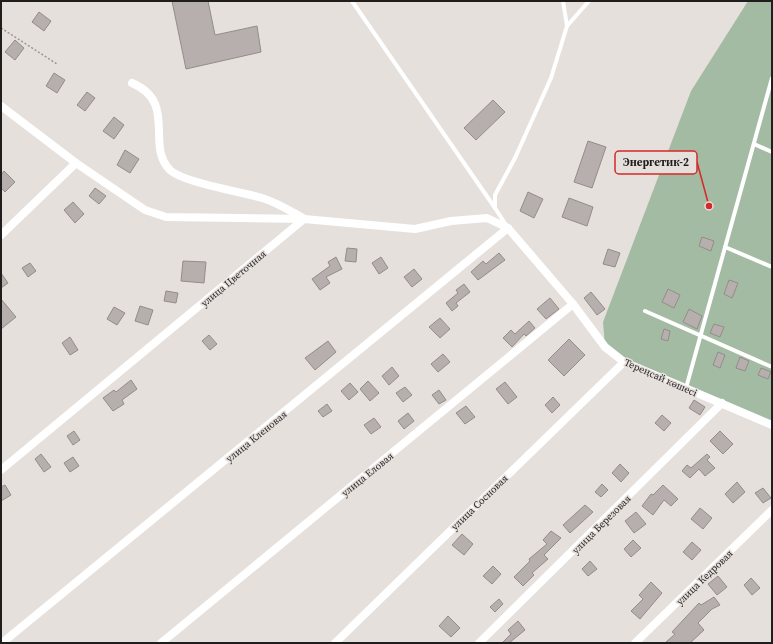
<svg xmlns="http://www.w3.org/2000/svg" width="773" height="644" font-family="'Source Serif 4',serif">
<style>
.green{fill:#a3bba2}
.building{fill:#b6afad;stroke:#938d8a}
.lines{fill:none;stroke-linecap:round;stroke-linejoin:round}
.path{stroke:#9b9694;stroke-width:1.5;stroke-dasharray:2 2;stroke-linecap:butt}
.service{stroke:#fff;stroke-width:4}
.minor{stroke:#fff;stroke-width:8}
.labels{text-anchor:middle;stroke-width:3;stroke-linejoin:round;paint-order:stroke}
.street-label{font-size:10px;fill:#201e1d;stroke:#e6e0dd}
.leader{fill:none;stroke:#d62828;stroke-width:1.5}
.callout-dot{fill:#d62828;stroke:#e6e0dd;stroke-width:1.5}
.callout{fill:#e6e0dd;stroke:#d62828;stroke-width:1.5}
.callout-label{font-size:11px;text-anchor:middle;font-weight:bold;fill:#201e1d}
</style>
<rect width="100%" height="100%" fill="#e6e0dd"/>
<!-- green -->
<polygon class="green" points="748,1 772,1 772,425 624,362 605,347 603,322 691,91"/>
<!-- building -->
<g class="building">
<polygon points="172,1 208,1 215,35 257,26 261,52 186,69"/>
<polygon points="39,12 51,21 44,31 32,22"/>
<polygon points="15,40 24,48 15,60 5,52"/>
<polygon points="54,73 65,80 57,93 46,86"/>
<polygon points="87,92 95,98 85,111 77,105"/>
<polygon points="493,100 505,112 476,140 464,128"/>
<polygon points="114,117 124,125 114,139 103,131"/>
<polygon points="588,141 606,147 592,188 574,182"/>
<polygon points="125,150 139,159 130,173 117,165"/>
<polygon points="4,171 15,182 5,192 1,188 1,175"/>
<polygon points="95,188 106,196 99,204 89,196"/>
<polygon points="528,192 543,199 534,218 520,211"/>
<polygon points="569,198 593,207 587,226 562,217"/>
<polygon points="73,202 84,214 75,223 64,210"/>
<polygon points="702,237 714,241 711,251 699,246"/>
<polygon points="347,248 357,249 356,262 345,261"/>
<polygon points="608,249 620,253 615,267 603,264"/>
<polygon points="499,253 505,260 478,280 471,272 483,261 486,264"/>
<polygon points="336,257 342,269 326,277 330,283 320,290 312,279 330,266 328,262"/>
<polygon points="381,257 388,268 379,274 372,263"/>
<polygon points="183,261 206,262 204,283 181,281"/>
<polygon points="30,263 36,271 28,277 22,268"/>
<polygon points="414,269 422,279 412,287 404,277"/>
<polygon points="1,273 8,283 1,288"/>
<polygon points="729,280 738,283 732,298 724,294"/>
<polygon points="464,284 470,292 456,303 458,306 452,311 446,303 458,293 456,290"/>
<polygon points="668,289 680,295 674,308 662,302"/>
<polygon points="166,291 178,293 176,303 164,301"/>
<polygon points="591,292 605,309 597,315 584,298"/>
<polygon points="550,298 559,309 546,319 537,309"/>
<polygon points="1,299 16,317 1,329"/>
<polygon points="140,306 153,310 148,325 135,321"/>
<polygon points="114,307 125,313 117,325 107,319"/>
<polygon points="689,309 702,316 697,329 683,322"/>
<polygon points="440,318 450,329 440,338 429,327"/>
<polygon points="529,321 535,328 526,336 524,334 512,347 503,338 511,330 515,334"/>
<polygon points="714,324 724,327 720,337 710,333"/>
<polygon points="664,329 670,331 668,341 661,339"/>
<polygon points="209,335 217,344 210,350 202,341"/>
<polygon points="70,337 78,350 70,355 62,343"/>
<polygon points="569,339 585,355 564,376 548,360"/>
<polygon points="328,341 336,352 315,370 305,358"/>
<polygon points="718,352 725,355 720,368 713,365"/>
<polygon points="443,354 450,362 438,372 431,364"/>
<polygon points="740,357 749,361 745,371 736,368"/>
<polygon points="392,367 399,376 389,385 382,376"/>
<polygon points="761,368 771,372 768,379 758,375"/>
<polygon points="131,380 137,389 122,400 124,404 113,411 103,398 114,390 116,392"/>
<polygon points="368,381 379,393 370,401 360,389"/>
<polygon points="505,382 517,397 508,404 496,389"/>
<polygon points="350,383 358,392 349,400 341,391"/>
<polygon points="405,387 412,395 403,402 396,393"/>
<polygon points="439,390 446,400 439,404 432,395"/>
<polygon points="553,397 560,405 552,413 545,405"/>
<polygon points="694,400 705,407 700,415 689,408"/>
<polygon points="327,404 332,411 323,417 318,411"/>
<polygon points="466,406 475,417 465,424 456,413"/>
<polygon points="408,413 414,421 404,429 398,421"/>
<polygon points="662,415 671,423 664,431 655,423"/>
<polygon points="374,418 381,427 371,434 364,425"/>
<polygon points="74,431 80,440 73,445 67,436"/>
<polygon points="720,431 733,444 723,454 710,441"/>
<polygon points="41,454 51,467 44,472 35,459"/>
<polygon points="707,454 710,457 707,460 715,468 705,476 699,469 690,478 682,471 687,465 691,468"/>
<polygon points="73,457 79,466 70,472 64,463"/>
<polygon points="620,464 629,473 621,482 612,473"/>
<polygon points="737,482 745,492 733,503 725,494"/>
<polygon points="602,484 608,490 601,497 595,492"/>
<polygon points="5,485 11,495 1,501 1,487"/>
<polygon points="663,485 678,499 671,506 664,500 653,515 642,506 651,494 653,495"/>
<polygon points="763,488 771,498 763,503 755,493"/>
<polygon points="585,505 593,512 570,533 563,525"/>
<polygon points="700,508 712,518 703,529 691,519"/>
<polygon points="636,512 646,524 634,533 625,521"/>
<polygon points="551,531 561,538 544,555 548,559 532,573 534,575 523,586 514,577 530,561 529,559 547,544 543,540"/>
<polygon points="462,534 473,544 464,555 452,545"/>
<polygon points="633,540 641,548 631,557 624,549"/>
<polygon points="692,542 701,550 692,560 683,552"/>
<polygon points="590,561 597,569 588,576 582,569"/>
<polygon points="493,566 501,574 492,584 483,576"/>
<polygon points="718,576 727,587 717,595 708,584"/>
<polygon points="751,578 760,588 752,595 744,585"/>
<polygon points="651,582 662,593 640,619 631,611 643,599 639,595"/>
<polygon points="714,597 720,605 712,609 698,623 704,630 690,643 665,643 675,634 672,632 699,603 701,605"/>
<polygon points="499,599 503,604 495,612 490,607"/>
<polygon points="448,616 460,628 451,637 439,626"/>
<polygon points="518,621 525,630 509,643 502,643 511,634 508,630"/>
</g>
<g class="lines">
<!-- path -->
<polyline class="path" points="1,28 57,64"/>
<!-- service -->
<g class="service">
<polyline points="352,1 495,208"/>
<polyline points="567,26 589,1"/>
<polyline points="754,144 772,152"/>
<polyline points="506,225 495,208 495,195 515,158 551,78 567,26 563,1"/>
<polyline points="725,247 772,267"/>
<polyline points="645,311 772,367"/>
<polyline points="686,388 772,78"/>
</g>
<!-- minor -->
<g class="minor">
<path d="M132,83C177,102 146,144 169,169C180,182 243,192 262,198C276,202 290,211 303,218"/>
<polyline points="1,106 76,163 145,210 166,217 304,219"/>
<polyline points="1,235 76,163"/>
<polyline points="1,470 304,219 415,229 451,221 487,218 508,228 573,304 605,347 624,362 772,425"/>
<polyline points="2,643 508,228"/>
<polyline points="161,643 573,304"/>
<polyline points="335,643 624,362"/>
<polyline points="479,643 722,403"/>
<polyline points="635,643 772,510"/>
</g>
</g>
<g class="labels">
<!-- street labels -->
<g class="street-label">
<text transform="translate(233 278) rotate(-40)" y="4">улица Цветочная</text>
<text transform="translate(661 377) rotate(24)" y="4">Тереңсай көшесі</text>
<text transform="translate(256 436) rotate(-39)" y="4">улица Кленовая</text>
<text transform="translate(367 474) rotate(-39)" y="4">улица Еловая</text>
<text transform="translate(479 502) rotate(-44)" y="4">улица Сосновая</text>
<text transform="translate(601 524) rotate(-45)" y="4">улица Березовая</text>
<text transform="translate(704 577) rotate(-44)" y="4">улица Кедровая</text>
</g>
</g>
<!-- callouts -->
<path class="leader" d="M709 206L697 162"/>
<circle class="callout-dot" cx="709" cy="206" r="4"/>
<rect class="callout" x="615" y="151" width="82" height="23" rx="4"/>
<g class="callout-label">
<text x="656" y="166">Энергетик-2</text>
</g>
<!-- border -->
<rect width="773" height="644" fill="none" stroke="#201e1d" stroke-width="4"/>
</svg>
